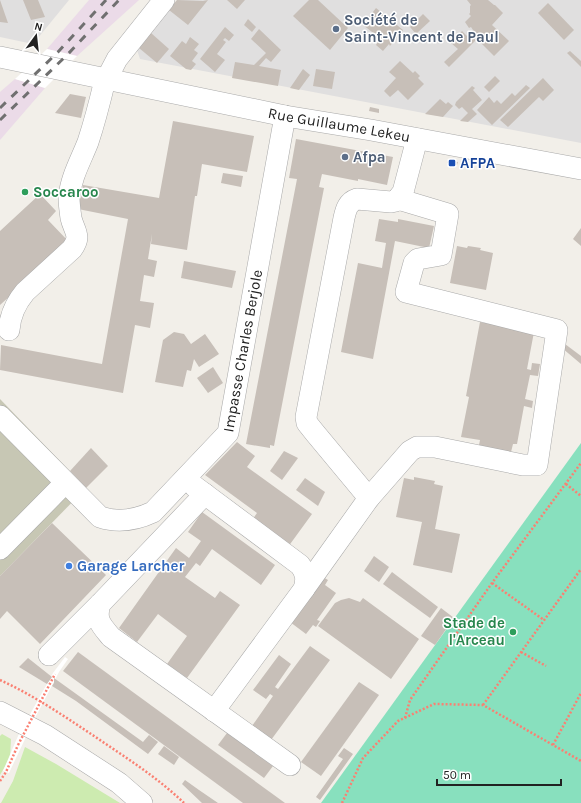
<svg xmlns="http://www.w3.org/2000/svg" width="581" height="803" font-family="Karla,sans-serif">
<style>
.residential{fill:#e0dfdf}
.industrial{fill:#ebdbe8}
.construction{fill:#c7c7b4}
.grass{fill:#cdebb0}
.pitch{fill:#88e0be}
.pier{fill:#fff}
.building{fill:#c7bfb8}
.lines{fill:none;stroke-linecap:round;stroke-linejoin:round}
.minor-casing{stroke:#a9a9a9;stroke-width:22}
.path{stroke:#fa8072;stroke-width:2.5;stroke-dasharray:2 2;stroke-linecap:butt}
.minor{stroke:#fff;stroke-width:21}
.rail{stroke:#707070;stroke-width:3;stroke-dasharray:8 8;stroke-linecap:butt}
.path-bridge{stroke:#fa8072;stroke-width:2.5;stroke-dasharray:2 2;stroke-linecap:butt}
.service-dot{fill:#5c6f8a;stroke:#fff;stroke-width:1.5}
.transit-dot{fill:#1a4fb4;stroke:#fff;stroke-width:1.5}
.leisure-dot{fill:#2e9e5b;stroke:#fff;stroke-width:1.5}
.shop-dot{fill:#3f7fe0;stroke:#fff;stroke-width:1.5}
.labels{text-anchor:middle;stroke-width:3;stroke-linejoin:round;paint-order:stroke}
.service-label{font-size:15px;font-weight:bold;fill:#4e5e75;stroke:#fff;text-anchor:start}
.street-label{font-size:15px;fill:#222;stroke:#fff}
.transit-label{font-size:15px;font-weight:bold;fill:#164399;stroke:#fff;text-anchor:start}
.leisure-label{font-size:15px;font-weight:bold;fill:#27864d;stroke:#fff;text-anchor:start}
.shop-label{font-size:15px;font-weight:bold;fill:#366cbe;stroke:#fff;text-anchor:start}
</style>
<rect width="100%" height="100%" fill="#f2efe9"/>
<!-- residential -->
<g class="residential">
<polygon points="0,0 69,0 33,44 0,37"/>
<polygon points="177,0 581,0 581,143 140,59 137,50"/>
</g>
<!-- industrial -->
<g class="industrial">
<polygon points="89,0 139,0 77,56 47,49"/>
<polygon points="15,79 45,88 0,140 0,92"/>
</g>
<!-- construction -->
<polygon class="construction" points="0,399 86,488 0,576"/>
<!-- grass -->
<g class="grass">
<polygon points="2,734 11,739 10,758 0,775 0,736"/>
<polygon points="25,747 56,764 120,803 1,803 13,781"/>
</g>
<!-- pitch -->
<polygon class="pitch" points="581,443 581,803 321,803"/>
<!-- pier -->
<g class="pier">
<polygon points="47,49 77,56 45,88 15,79"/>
<polygon points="65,657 68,659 59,672 34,720 9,773 3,771 18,736 53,673"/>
</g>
<!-- building -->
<g class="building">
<polygon points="0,0 8,23 0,22"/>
<polygon points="23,0 38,0 45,17 31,20"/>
<polygon points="177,0 203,1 208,0 188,25 169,10"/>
<polygon points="227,0 245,0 237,9"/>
<polygon points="309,0 318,0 348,28 330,50 293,16"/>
<polygon points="467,0 488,0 494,5 495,5 503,13 492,25 509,41 494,56 477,39 449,67 444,62 458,49 451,43 462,31 467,36 473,30 471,27 469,28 465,22 471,16 469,14 470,13 470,6 471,5"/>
<polygon points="548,3 574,30 564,40 538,13"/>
<polygon points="376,8 403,30 390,46 389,44 383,51 376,45 379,40 374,37 376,35 363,25"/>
<polygon points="423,14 430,21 416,34 410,27"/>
<polygon points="248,19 256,27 252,32 244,25"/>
<polygon points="225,27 234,35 229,41 225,38 223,40 226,42 217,54 225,60 215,72 200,59"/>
<polygon points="259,29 281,50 271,62 266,58 259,66 281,70 278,86 232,78 235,62 254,65 266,53 251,39"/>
<polygon points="151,33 169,49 157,63 139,48"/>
<polygon points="190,37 199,44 194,50 198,53 192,61 196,64 191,70 186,69 170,56 182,41 186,44"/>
<polygon points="570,51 581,61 581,67 567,53"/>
<polygon points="400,61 413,73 415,71 420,76 418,78 424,84 408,100 398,90 390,97 384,91 396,78 389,72"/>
<polygon points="303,69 310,75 299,90 290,88"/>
<polygon points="316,69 335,72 332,89 313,86"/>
<polygon points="495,76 500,81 489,92 484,87"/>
<polygon points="543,78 554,90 543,101 539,97 508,127 500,120"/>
<polygon points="526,85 530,88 492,125 477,110 489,97 494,103 497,100 501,104 512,93 515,96"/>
<polygon points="472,86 475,88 473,90 482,100 472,109 477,114 468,122 460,121 468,113 462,107 459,109 455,105 456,102"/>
<polygon points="70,94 86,97 81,118 55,113"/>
<polygon points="440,99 446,104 448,102 453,106 443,117 425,114"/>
<polygon points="370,107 379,109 379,113 369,111"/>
<polygon points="173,121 254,136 247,172 202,164 197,196 195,196 187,250 151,244 152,234 148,259 157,261 154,277 144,275 140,301 154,303 150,328 135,325 123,393 0,370 1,345 102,364 128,219 78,209 83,185 159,198"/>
<polygon points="296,139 393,157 387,185 358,179 358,181 322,174 319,187 324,188 274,446 270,445 270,448 246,444 297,179 289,178"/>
<polygon points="448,160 458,162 457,165 447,163"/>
<polygon points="223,173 243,176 241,187 221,183"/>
<polygon points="40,194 56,211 48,220 69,242 0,305 0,231"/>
<polygon points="379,219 398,222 398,219 434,226 429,248 395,241 373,359 341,352 358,263 382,268 386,243 375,241"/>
<polygon points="581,228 581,246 573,239"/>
<polygon points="457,246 467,248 468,246 481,248 480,250 493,253 486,290 450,283"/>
<polygon points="184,261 236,271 232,288 181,278"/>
<polygon points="480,322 534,332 527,369 531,370 532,363 540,364 538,376 530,375 525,399 533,401 532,408 524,406 517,444 513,444 510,456 478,450 480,440 461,437 469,397 466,396"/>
<polygon points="174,332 184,334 191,344 205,334 219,354 199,367 194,359 191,371 187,370 183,387 155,382 163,340"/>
<polygon points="565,344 581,356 581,364 562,348"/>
<polygon points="213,367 223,383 208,393 197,378"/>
<polygon points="237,442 255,456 247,467 312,514 288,547 252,520 257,513 205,475"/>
<polygon points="91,448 108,466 86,488 70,471"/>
<polygon points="284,451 298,458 282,480 270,471"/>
<polygon points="414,477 435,481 434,484 443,486 435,529 460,534 452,573 413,565 422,522 396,517 404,478 414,480"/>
<polygon points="305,478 325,492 318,506 296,490"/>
<polygon points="202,512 275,565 261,585 212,549 200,566 196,563 185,577 215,598 220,591 240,605 187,678 167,664 187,636 158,614 137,642 119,628 176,548 189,558 201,541 188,532"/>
<polygon points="52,523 106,575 40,644 7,611 0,619 0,576"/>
<polygon points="374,556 389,567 379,582 364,571"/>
<polygon points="392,572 438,607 430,618 383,584"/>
<polygon points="323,577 328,580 325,585 336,593 317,620 320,621 316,627 313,625 306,634 290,622"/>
<polygon points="349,598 360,602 363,598 419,639 391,679 318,626 335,603 341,600"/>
<polygon points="441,608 454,618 435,645 421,636"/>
<polygon points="310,646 330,660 271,740 252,726 273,696 270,694 266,699 253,690 279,655 291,664 275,687 278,689"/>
<polygon points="78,652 285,803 243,803 63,671"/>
<polygon points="28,658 52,677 47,684 19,667"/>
<polygon points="54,678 143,742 149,735 158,742 148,754 76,701 52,686 54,683"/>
<polygon points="359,682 379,695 321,776 301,762"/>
<polygon points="227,733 273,766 264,778 218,745"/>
<polygon points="164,746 179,757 174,765 158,754"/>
<polygon points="344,748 353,754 320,800 316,797 343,759 338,756"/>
<polygon points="185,780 199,790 218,803 202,803 182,784"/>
</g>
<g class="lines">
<defs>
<g id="minor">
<path id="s1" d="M0,57L285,116L371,130L581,169"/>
<polyline points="106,80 117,59 164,0"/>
<path d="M9,330C10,315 15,304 25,292L72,249C82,236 74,231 71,218C70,211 69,204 69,197C71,177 81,160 88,142C95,121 100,101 105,80"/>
<path id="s2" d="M0,416L100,517C118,523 136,520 153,512L228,433L285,116"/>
<path d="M194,486L300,565C306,573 307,579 304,589L214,711"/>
<path d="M205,494L100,604C95,620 101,625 111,637L290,765"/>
<path d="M369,498L315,433L307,423L306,417L344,218C346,209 348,202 357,199L391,202L396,201L403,192L417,139"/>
<polyline points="0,549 65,483"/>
<polyline points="304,589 369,498 410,451 417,447 435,447 523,465 537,465 557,330 406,292 414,263 418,259 441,255 448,214 398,199"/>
<polyline points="49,655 100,604"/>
<polyline points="0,712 45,735 119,783 142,803"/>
</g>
</defs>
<!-- minor casing -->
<use href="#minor" class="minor-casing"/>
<!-- path -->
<g class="path">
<polyline points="566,484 581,496"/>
<polyline points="492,583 544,620"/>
<polyline points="521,652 546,666"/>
<path d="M0,680C33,695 64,716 94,736C125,757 157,777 184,803"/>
<polyline points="483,705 581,569"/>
<polyline points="405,718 410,700 492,583 581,463"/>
<polyline points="553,745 581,693"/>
<polyline points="0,781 6,772 18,745"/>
<polyline points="342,803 363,758 398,721 434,704 483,705 581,761"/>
</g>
<!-- minor -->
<use href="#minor" class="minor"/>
<!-- rail -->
<g class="rail">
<polyline points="0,108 58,52 106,0"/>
<polyline points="0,120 68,54 119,0"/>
</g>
<!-- path-bridge -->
<polyline class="path-bridge" points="18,745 55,674"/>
</g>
<!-- markers -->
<g class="service-dot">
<circle cx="336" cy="29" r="4"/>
<circle cx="345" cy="157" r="4"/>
</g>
<rect class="transit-dot" x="448" y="159" width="8" height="8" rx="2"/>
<g class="leisure-dot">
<circle cx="25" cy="192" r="4"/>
<circle cx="513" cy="632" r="4"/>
</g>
<circle class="shop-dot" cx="69" cy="566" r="4"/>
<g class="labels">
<!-- service labels -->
<g class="service-label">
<text x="344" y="25">Société de<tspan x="344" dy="17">Saint-Vincent de Paul</tspan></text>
<text x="353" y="162">Afpa</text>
</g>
<!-- street labels -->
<g class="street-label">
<text dy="5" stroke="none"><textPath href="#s1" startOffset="346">Rue Guillaume Lekeu</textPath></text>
<text dy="5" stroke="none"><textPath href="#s2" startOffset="389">Impasse Charles Berjole</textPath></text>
</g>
<!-- transit labels -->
<g class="transit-label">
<text x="460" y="168">AFPA</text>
</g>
<!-- leisure labels -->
<g class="leisure-label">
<text x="33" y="197">Soccaroo</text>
<text x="505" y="628" text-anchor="end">Stade de<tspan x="505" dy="17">l'Arceau</tspan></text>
</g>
<!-- shop labels -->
<g class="shop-label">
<text x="77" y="571">Garage Larcher</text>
</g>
</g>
<!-- north arrow -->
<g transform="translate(36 36) rotate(15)" stroke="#ffffff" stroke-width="3" paint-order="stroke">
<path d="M0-3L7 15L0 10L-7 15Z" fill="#222222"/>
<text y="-6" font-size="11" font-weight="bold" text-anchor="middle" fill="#222222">N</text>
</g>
<!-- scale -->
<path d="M437 779v6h124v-6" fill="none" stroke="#222222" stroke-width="2"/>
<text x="443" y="779" font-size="12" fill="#222222" stroke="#ffffff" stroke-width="3" paint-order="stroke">50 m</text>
</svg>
